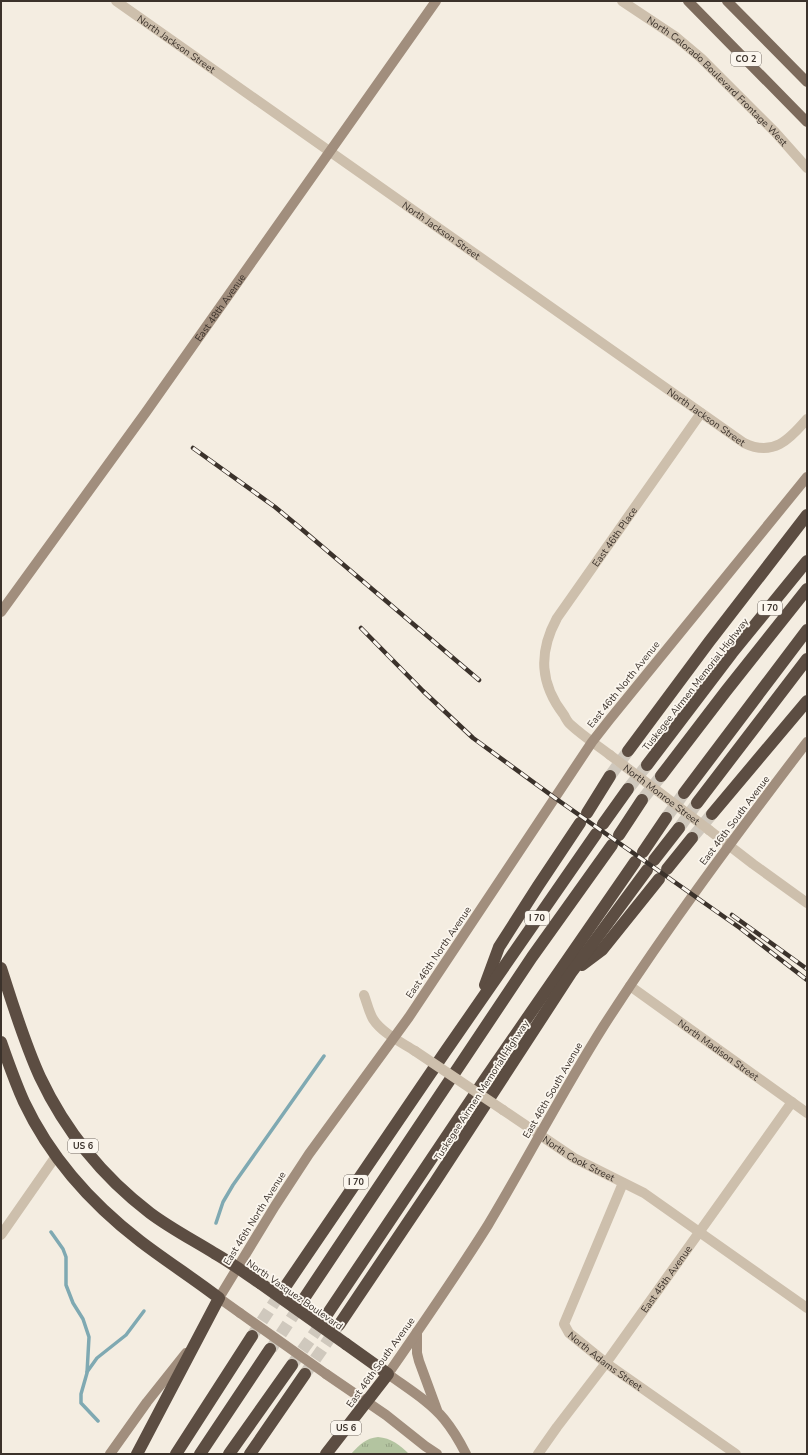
<svg xmlns="http://www.w3.org/2000/svg" width="808" height="1455" font-family="'Nunito Sans',sans-serif">
<style>
.grass{fill:url(#grass-tufts)}
.lines{fill:none;stroke-linecap:round;stroke-linejoin:round}
.stream{stroke:#7fa9b2;stroke-width:3.5}
.highway-tunnel{stroke:#cfc8bd;stroke-width:12;stroke-dasharray:12 6;stroke-linecap:butt}
.street{stroke:#cdbfac;stroke-width:10}
.secondary{stroke:#a18e7d;stroke-width:10}
.primary{stroke:#7d6b5c;stroke-width:10}
.highway{stroke:#5c4d42;stroke-width:12}
.rail-casing{stroke:#3b322b;stroke-width:4.5}
.rail{stroke:#fbf6ee;stroke-width:3;stroke-dasharray:9;stroke-linecap:butt}
.street-bridge{stroke:#cdbfac;stroke-width:10}
.secondary-bridge{stroke:#a18e7d;stroke-width:10}
.highway-bridge{stroke:#5c4d42;stroke-width:12}
.labels{text-anchor:middle;stroke-width:3.5;stroke-linejoin:round;paint-order:stroke}
.shield{fill:#fbf6ee;stroke:#756d66;stroke-width:1}
.shield-label{font-size:9px;font-weight:bold;fill:#3b322b}
.street-label{font-size:10px;fill:#3b322b;stroke:#fbf6ee}
</style>
<defs>
<pattern id="grass-tufts" width="24" height="20" patternUnits="userSpaceOnUse"><rect width="24" height="20" fill="#b3c4a0"/><path d="M3 7l-1-3M5 7V3M7 7l1-3M15 17l-1-3M17 17v-4M19 17l1-3" fill="none" stroke="#93a083"/></pattern>
</defs>
<rect width="100%" height="100%" fill="#f4ede1"/>
<!-- grass -->
<path class="grass" d="M378,1437C391,1438 400,1445 409,1454H351C359,1445 366,1438 378,1437Z"/>
<g class="lines">
<!-- stream -->
<g class="stream">
<polyline points="216,1223 223,1202 233,1185 324,1056"/>
<polyline points="51,1232 63,1249 66,1257 66,1285 73,1303 83,1319 89,1337 87,1373 81,1394 81,1403 98,1421"/>
<polyline points="87,1372 97,1358 126,1335 144,1311"/>
</g>
<!-- highway-tunnel -->
<g class="highway-tunnel">
<polyline points="610,776 628,751"/>
<polyline points="628,789 647,765"/>
<polyline points="642,800 661,776"/>
<polyline points="666,818 684,793"/>
<polyline points="679,828 697,803"/>
<polyline points="692,838 712,814"/>
<polyline points="252,1336 284,1288"/>
<polyline points="271,1349 303,1301"/>
<polyline points="292,1365 326,1317"/>
<polyline points="305,1374 338,1326"/>
</g>
<!-- street -->
<g class="street">
<path id="s1" d="M116,1L744,443C773,457 789,440 807,419"/>
<path id="s2" d="M622,1L676,37L701,58L775,132L807,168"/>
<path id="s3" d="M610,755C597,745 583,736 571,725C568,723 566,719 564,715C540,684 538,653 557,618L701,413"/>
<polyline points="709,830 753,864 807,903"/>
<path id="s4" d="M630,986L807,1113"/>
<path d="M364,995C367,1003 369,1012 373,1019C382,1033 401,1042 415,1051"/>
<path id="s5" d="M503,1110L574,1158L644,1193L807,1308"/>
<path id="s6" d="M623,1183L564,1324L569,1333L606,1363L736,1454"/>
<polyline points="1,1235 56,1156"/>
<path id="s7" d="M538,1454L557,1427L606,1363L792,1102"/>
</g>
<!-- secondary -->
<g class="secondary">
<path id="s8" d="M1,612L146,412L436,1"/>
<polyline points="240,1313 219,1298 275,1206 309,1154 409,1017 592,742 610,719 807,477"/>
<polyline points="417,1332 417,1353 419,1361 437,1410"/>
<polyline points="326,1374 386,1415 425,1446 437,1454"/>
<polyline points="110,1454 147,1402 186,1353"/>
<path d="M466,1454C460,1442 453,1430 444,1419C429,1401 407,1388 388,1374C422,1325 456,1276 488,1225C527,1160 562,1092 603,1027C666,929 736,835 807,742"/>
</g>
<!-- primary -->
<g class="primary">
<polyline points="688,1 807,122"/>
<polyline points="727,1 807,82"/>
</g>
<!-- highway -->
<g class="highway">
<polyline points="628,751 709,642 807,515"/>
<polyline points="647,765 732,653 807,561"/>
<polyline points="661,776 726,691 807,589"/>
<polyline points="684,793 807,630"/>
<polyline points="697,803 807,659"/>
<polyline points="587,813 610,776"/>
<polyline points="712,814 807,701"/>
<polyline points="603,824 628,789"/>
<polyline points="619,835 642,800"/>
<polyline points="643,852 666,818"/>
<polyline points="654,860 679,828"/>
<polyline points="667,869 692,838"/>
<polyline points="582,965 602,950 659,879"/>
<path d="M1,968C13,1005 24,1042 40,1077C65,1130 103,1177 150,1213C170,1228 193,1240 214,1253C230,1262 245,1273 260,1283"/>
<polyline points="485,985 499,947 538,886 580,823"/>
<path d="M1,1042C8,1062 15,1082 24,1102C50,1157 92,1204 140,1241C166,1261 193,1278 219,1298L137,1454"/>
<polyline points="285,1287 445,1052 596,834"/>
<polyline points="303,1300 532,957 612,845"/>
<polyline points="326,1316 485,1079 635,862"/>
<polyline points="339,1325 435,1182 571,973 647,870"/>
<polyline points="176,1454 252,1336"/>
<polyline points="200,1454 270,1349"/>
<polyline points="229,1454 292,1365"/>
<polyline points="250,1454 305,1374"/>
<polyline points="326,1454 388,1374 346,1344"/>
</g>
<defs>
<g id="rail">
<polyline points="193,448 275,507 298,526 479,680"/>
<polyline points="361,628 423,691 473,738 555,798 740,928 807,980"/>
<polyline points="732,915 807,969"/>
</g>
</defs>
<!-- rail casing -->
<use href="#rail" class="rail-casing"/>
<!-- rail -->
<use href="#rail" class="rail"/>
<!-- street-bridge -->
<g class="street-bridge">
<path id="s9" d="M610,755L709,830"/>
<polyline points="415,1051 503,1110"/>
</g>
<!-- secondary-bridge -->
<polyline class="secondary-bridge" points="240,1313 326,1374"/>
<!-- highway-bridge -->
<polyline class="highway-bridge" points="260,1283 346,1344"/>
</g>
<g class="labels">
<!-- shield labels -->
<g class="shield">
<rect x="731" y="52" width="30" height="14" rx="3"/>
<rect x="758" y="601" width="24" height="14" rx="3"/>
<rect x="525" y="911" width="24" height="14" rx="3"/>
<rect x="68" y="1139" width="30" height="14" rx="3"/>
<rect x="344" y="1175" width="24" height="14" rx="3"/>
<rect x="331" y="1421" width="30" height="14" rx="3"/>
</g>
<g class="shield-label">
<text x="746" y="62">CO 2</text>
<text x="770" y="611">I 70</text>
<text x="537" y="921">I 70</text>
<text x="83" y="1149">US 6</text>
<text x="356" y="1185">I 70</text>
<text x="346" y="1431">US 6</text>
</g>
<!-- street labels -->
<g class="street-label">
<text dy="4" stroke="none"><textPath href="#s1" startOffset="74">North Jackson Street</textPath></text>
<text dy="4" stroke="none"><textPath href="#s2" startOffset="125">North Colorado Boulevard Frontage West</textPath></text>
<text dy="4" stroke="none"><textPath href="#s1" startOffset="398">North Jackson Street</textPath></text>
<text dy="4" stroke="none"><textPath href="#s8" startOffset="375">East 48th Avenue</textPath></text>
<text dy="4" stroke="none"><textPath href="#s1" startOffset="722">North Jackson Street</textPath></text>
<text dy="4" stroke="none"><textPath href="#s3" startOffset="265">East 46th Place</textPath></text>
<text transform="translate(623 684) rotate(-51)" y="4">East 46th North Avenue</text>
<text transform="translate(695 684) rotate(-52)" y="4">Tuskegee Airmen Memorial Highway</text>
<text dy="4" stroke="none"><textPath href="#s9" startOffset="65">North Monroe Street</textPath></text>
<text transform="translate(734 820) rotate(-53)" y="4">East 46th South Avenue</text>
<text transform="translate(438 952) rotate(-56)" y="4">East 46th North Avenue</text>
<text dy="4" stroke="none"><textPath href="#s4" startOffset="109">North Madison Street</textPath></text>
<text transform="translate(481 1090) rotate(-57)" y="4">Tuskegee Airmen Memorial Highway</text>
<text transform="translate(552 1090) rotate(-60)" y="4">East 46th South Avenue</text>
<text dy="4" stroke="none"><textPath href="#s5" startOffset="90">North Cook Street</textPath></text>
<text transform="translate(254 1218) rotate(-58)" y="4">East 46th North Avenue</text>
<text dy="4" stroke="none"><textPath href="#s7" startOffset="217">East 45th Avenue</textPath></text>
<text transform="translate(295 1294) rotate(35)" y="4">North Vasquez Boulevard</text>
<text dy="4" stroke="none"><textPath href="#s6" startOffset="209">North Adams Street</textPath></text>
<text transform="translate(380 1362) rotate(-54)" y="4">East 46th South Avenue</text>
</g>
</g>
<!-- border -->
<rect width="808" height="1455" fill="none" stroke="#3b322b" stroke-width="4"/>
</svg>
